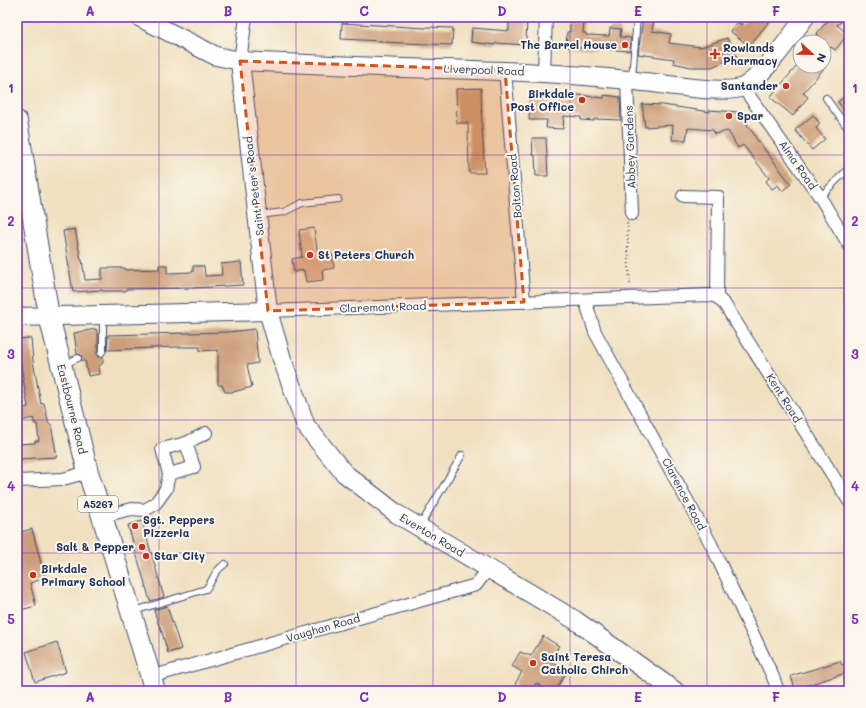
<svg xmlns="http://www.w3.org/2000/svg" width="866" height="708" font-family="Mali,sans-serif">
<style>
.building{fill:#cc9d78}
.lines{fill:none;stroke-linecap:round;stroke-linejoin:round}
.lane-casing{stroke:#3b4a6d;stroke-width:8}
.street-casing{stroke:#3b4a6d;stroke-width:14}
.secondary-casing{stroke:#3b4a6d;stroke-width:20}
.primary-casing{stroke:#3b4a6d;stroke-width:22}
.path{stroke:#3b4a6d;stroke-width:2;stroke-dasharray:1 3;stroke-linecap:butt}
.lane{stroke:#fff;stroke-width:6}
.street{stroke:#fff;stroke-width:12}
.secondary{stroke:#fff;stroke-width:18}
.primary{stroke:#fff;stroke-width:20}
.marked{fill:#d45514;fill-opacity:0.2;stroke:#d45514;stroke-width:3;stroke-dasharray:8 5;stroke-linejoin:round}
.grid{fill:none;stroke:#7b2cbf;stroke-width:1;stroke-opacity:0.55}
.poi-dot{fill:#c8321e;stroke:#fbf7ec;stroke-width:1.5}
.labels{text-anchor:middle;stroke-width:4;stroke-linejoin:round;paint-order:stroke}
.shield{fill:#fbf7ec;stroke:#5e6b89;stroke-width:1}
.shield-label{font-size:10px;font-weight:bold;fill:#1b2f5e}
.poi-label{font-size:11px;font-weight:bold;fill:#1b2f5e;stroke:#fbf7ec;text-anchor:start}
.street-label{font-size:11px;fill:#1b2f5e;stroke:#fbf7ec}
.neatline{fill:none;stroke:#7b2cbf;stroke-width:1.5}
.grid-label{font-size:13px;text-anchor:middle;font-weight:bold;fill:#7b2cbf}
</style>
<rect width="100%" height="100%" fill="#fbf7ec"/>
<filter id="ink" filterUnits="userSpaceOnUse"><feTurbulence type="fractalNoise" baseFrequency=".025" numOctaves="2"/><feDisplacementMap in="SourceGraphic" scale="8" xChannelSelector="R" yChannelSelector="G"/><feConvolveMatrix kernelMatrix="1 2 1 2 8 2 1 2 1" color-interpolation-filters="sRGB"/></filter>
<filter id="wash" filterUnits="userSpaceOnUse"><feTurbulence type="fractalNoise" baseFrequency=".012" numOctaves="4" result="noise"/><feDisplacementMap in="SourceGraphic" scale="16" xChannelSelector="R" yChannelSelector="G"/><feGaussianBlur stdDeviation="0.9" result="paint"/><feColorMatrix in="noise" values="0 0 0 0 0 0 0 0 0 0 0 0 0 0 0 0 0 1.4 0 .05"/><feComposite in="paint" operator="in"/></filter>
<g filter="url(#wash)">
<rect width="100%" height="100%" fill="#f0e0c0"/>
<g id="blocks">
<!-- building -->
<g class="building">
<polygon points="509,17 527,17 526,45 496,43 495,45 471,42 472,28 509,31"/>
<polygon points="748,17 773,17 749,46 730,31 738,22 742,25"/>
<polygon points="831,17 847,17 837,25 848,34 835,50 831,47 824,55 824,42 813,42 818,36 816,34"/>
<polygon points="643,19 654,20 652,31 671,34 669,43 701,47 727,38 737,56 712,67 691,67 673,63 674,59 638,54"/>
<polygon points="571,20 584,21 583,33 586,33 586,35 609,36 610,28 621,29 620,37 631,38 630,51 566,47 567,32 570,32"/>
<polygon points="342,23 426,28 426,27 453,28 452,45 382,42 382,41 341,39"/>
<polygon points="797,66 826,66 803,93 808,97 793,116 770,97"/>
<polygon points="481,88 482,129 485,173 469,173 468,123 457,123 456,89"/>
<polygon points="530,92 570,94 604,98 604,95 620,97 621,120 594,119 594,121 581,120 581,117 564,116 563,129 546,128 547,120 529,120"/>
<polygon points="849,92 849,117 838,102"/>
<polygon points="642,104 663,105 710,112 709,110 738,112 756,137 755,137 791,184 782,191 778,185 772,189 766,181 769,178 743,145 738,148 728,131 714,134 713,130 688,128 686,140 672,140 673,125 645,127"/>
<polygon points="813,115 820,124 816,128 825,139 812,150 795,130"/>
<polygon points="532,138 546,138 548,176 536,176 535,155 533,155"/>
<polygon points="314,228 318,256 332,254 334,268 322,270 323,280 306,282 304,270 294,272 292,259 302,257 299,230"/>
<polygon points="75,229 81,260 82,260 85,280 102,279 102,268 125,268 125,270 159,269 159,265 167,265 167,273 193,272 193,266 204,266 205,276 222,275 221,264 241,262 243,285 194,288 126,289 126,291 102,291 102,290 73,292 63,231"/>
<polygon points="96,329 98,335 98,349 97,353 99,357 103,357 103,363 99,366 100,374 88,376 85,361 81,361 82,356 77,354 74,333"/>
<polygon points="255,329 258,363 247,365 252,387 233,392 225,392 222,385 218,385 218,350 200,351 200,347 175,347 107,350 108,335 228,332"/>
<polygon points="31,338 33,361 41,404 44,403 49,424 51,424 57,457 19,459 18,444 35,443 35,441 39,441 37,424 35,424 33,418 21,421 18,410 28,407 19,355 17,355 17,339"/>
<polygon points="142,521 164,597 150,601 128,525"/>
<polygon points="32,529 45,578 30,583 36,606 17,611 17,533"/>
<polygon points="167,606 181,649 168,653 160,626 159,626 154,610"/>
<polygon points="543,636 559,646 550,661 567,671 555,691 549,691 536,683 532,691 527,691 515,684 522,672 512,666 520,652 531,656"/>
<polygon points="57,642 66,672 35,682 26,652"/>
<polygon points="840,661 842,665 849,663 849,672 795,689 791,676"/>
</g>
</g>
</g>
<g filter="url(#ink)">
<use href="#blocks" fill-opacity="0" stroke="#3b4a6d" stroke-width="1"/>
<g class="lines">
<defs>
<g id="lane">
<polyline points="632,78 637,17"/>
<polyline points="826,98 849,130"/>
<polyline points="820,197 849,168"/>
<polyline points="259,215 284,212 302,203 338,199"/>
<polyline points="101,353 103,350 103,316"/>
<polyline points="63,365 78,358"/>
<polyline points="420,526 462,455"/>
<path d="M134,611L206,589C215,578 212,573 225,564"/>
</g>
<g id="street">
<polyline points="240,61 246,17"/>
<polyline points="505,70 524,302"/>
<polyline points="544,72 546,17"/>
<polyline points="627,80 632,214"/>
<polyline points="743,87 820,197 849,245"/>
<polyline points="683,196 718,197 717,297"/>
<polyline points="585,300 595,332 711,544 773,677 778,691"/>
<polyline points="268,311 709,295 717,297 725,305 849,501"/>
<polyline points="169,474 162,449 186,443"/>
<polyline points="17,481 63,479 88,472"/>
<polyline points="102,516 132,509 145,510 155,504 166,489 169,474 194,467 186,443 206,433"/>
<polyline points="150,677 476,585 488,569"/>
</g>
<g id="secondary">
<path d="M139,17L216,56L240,61C294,63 348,66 403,68C484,70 564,72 644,82C666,84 726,95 743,87C763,77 792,35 805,17"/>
<polyline points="240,61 268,311 282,359 306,426 344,473 397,514 575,620 675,691"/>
<polyline points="17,317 268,311"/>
</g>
<polyline id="primary" points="17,121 49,316 88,472 102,516 155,691"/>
</defs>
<!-- lane casing -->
<use href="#lane" class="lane-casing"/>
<!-- street casing -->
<use href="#street" class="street-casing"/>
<!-- secondary casing -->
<use href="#secondary" class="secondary-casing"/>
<!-- primary casing -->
<use href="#primary" class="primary-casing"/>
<!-- path -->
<g class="path">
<polyline points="842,17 849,26"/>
<polyline points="627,223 630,287"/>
</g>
<!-- lane -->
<use href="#lane" class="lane"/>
<!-- street -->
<use href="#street" class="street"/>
<!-- secondary -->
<use href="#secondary" class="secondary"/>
<!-- primary -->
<use href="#primary" class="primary"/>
</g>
</g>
<!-- marked area -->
<path class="marked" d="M240,61L505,70L524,302L268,311Z"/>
<!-- grid -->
<path class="grid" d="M159,17V691M296,17V691M433,17V691M570,17V691M707,17V691M17,155H849M17,288H849M17,420H849M17,553H849"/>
<!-- markers -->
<g class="poi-dot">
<circle cx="625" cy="45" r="4"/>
<path d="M713 48h4v4h4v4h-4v4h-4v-4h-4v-4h4z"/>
<circle cx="786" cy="86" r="4"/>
<circle cx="582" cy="100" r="4"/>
<circle cx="729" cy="116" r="4"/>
<circle cx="310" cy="255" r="4"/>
<circle cx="135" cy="526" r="4"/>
<circle cx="142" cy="547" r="4"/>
<circle cx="146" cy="556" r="4"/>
<circle cx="33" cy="575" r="4"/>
<circle cx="533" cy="663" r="4"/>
</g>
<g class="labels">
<!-- shield labels -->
<rect class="shield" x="78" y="496" width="40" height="16" rx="3"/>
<g class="shield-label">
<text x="98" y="508">A5267</text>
</g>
<!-- poi labels -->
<g class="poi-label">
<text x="617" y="49" text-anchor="end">The Barrel House</text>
<text x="723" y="52">Rowlands<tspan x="723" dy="13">Pharmacy</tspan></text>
<text x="778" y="90" text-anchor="end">Santander</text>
<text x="574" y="98" text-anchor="end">Birkdale<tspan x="574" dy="13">Post Office</tspan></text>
<text x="737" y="120">Spar</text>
<text x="318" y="259">St Peters Church</text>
<text x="143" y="524">Sgt. Peppers<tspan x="143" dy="13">Pizzeria</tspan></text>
<text x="134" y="551" text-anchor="end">Salt &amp; Pepper</text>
<text x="154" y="560">Star City</text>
<text x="41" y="573">Birkdale<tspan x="41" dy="13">Primary School</tspan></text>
<text x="541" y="661">Saint Teresa<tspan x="541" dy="13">Catholic Chirch</tspan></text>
</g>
<!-- street labels -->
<g class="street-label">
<text transform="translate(484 70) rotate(2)" y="4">Liverpool Road</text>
<text transform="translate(630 147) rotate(-92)" y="4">Abbey Gardens</text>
<text transform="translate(798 165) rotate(55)" y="4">Alma Road</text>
<text transform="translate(254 186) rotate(-97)" y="4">Saint Peter's Road</text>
<text transform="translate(515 186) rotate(-95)" y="4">Bolton Road</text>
<text transform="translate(383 307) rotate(-2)" y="4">Claremont Road</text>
<text transform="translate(784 398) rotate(58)" y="4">Kent Road</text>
<text transform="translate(72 409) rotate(76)" y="4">Eastbourne Road</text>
<text transform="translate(684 494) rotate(62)" y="4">Clarence Road</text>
<text transform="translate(432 535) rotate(31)" y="4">Everton Road</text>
<text transform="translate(323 628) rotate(-16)" y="4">Vaughan Road</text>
</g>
</g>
<!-- margin -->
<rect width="866" height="708" fill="none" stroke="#fbf7ec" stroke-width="44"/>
<!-- north arrow -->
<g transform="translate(812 54) rotate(112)"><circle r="19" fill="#fbf7ec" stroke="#a1a7b3"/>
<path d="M0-3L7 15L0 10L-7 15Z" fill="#c8321e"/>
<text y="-6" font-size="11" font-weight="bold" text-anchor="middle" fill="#1b2f5e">N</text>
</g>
<rect x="22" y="22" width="822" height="664" class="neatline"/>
<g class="grid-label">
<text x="90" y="16">A</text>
<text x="228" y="16">B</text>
<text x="364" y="16">C</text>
<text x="502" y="16">D</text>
<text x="638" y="16">E</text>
<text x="776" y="16">F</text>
<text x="11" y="93">1</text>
<text x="855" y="93">1</text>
<text x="11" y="226">2</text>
<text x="855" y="226">2</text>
<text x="11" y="359">3</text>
<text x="855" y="359">3</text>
<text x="11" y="491">4</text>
<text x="855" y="491">4</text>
<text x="11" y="624">5</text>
<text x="855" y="624">5</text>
<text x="90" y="702">A</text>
<text x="228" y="702">B</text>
<text x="364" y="702">C</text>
<text x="502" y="702">D</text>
<text x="638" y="702">E</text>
<text x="776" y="702">F</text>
</g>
</svg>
